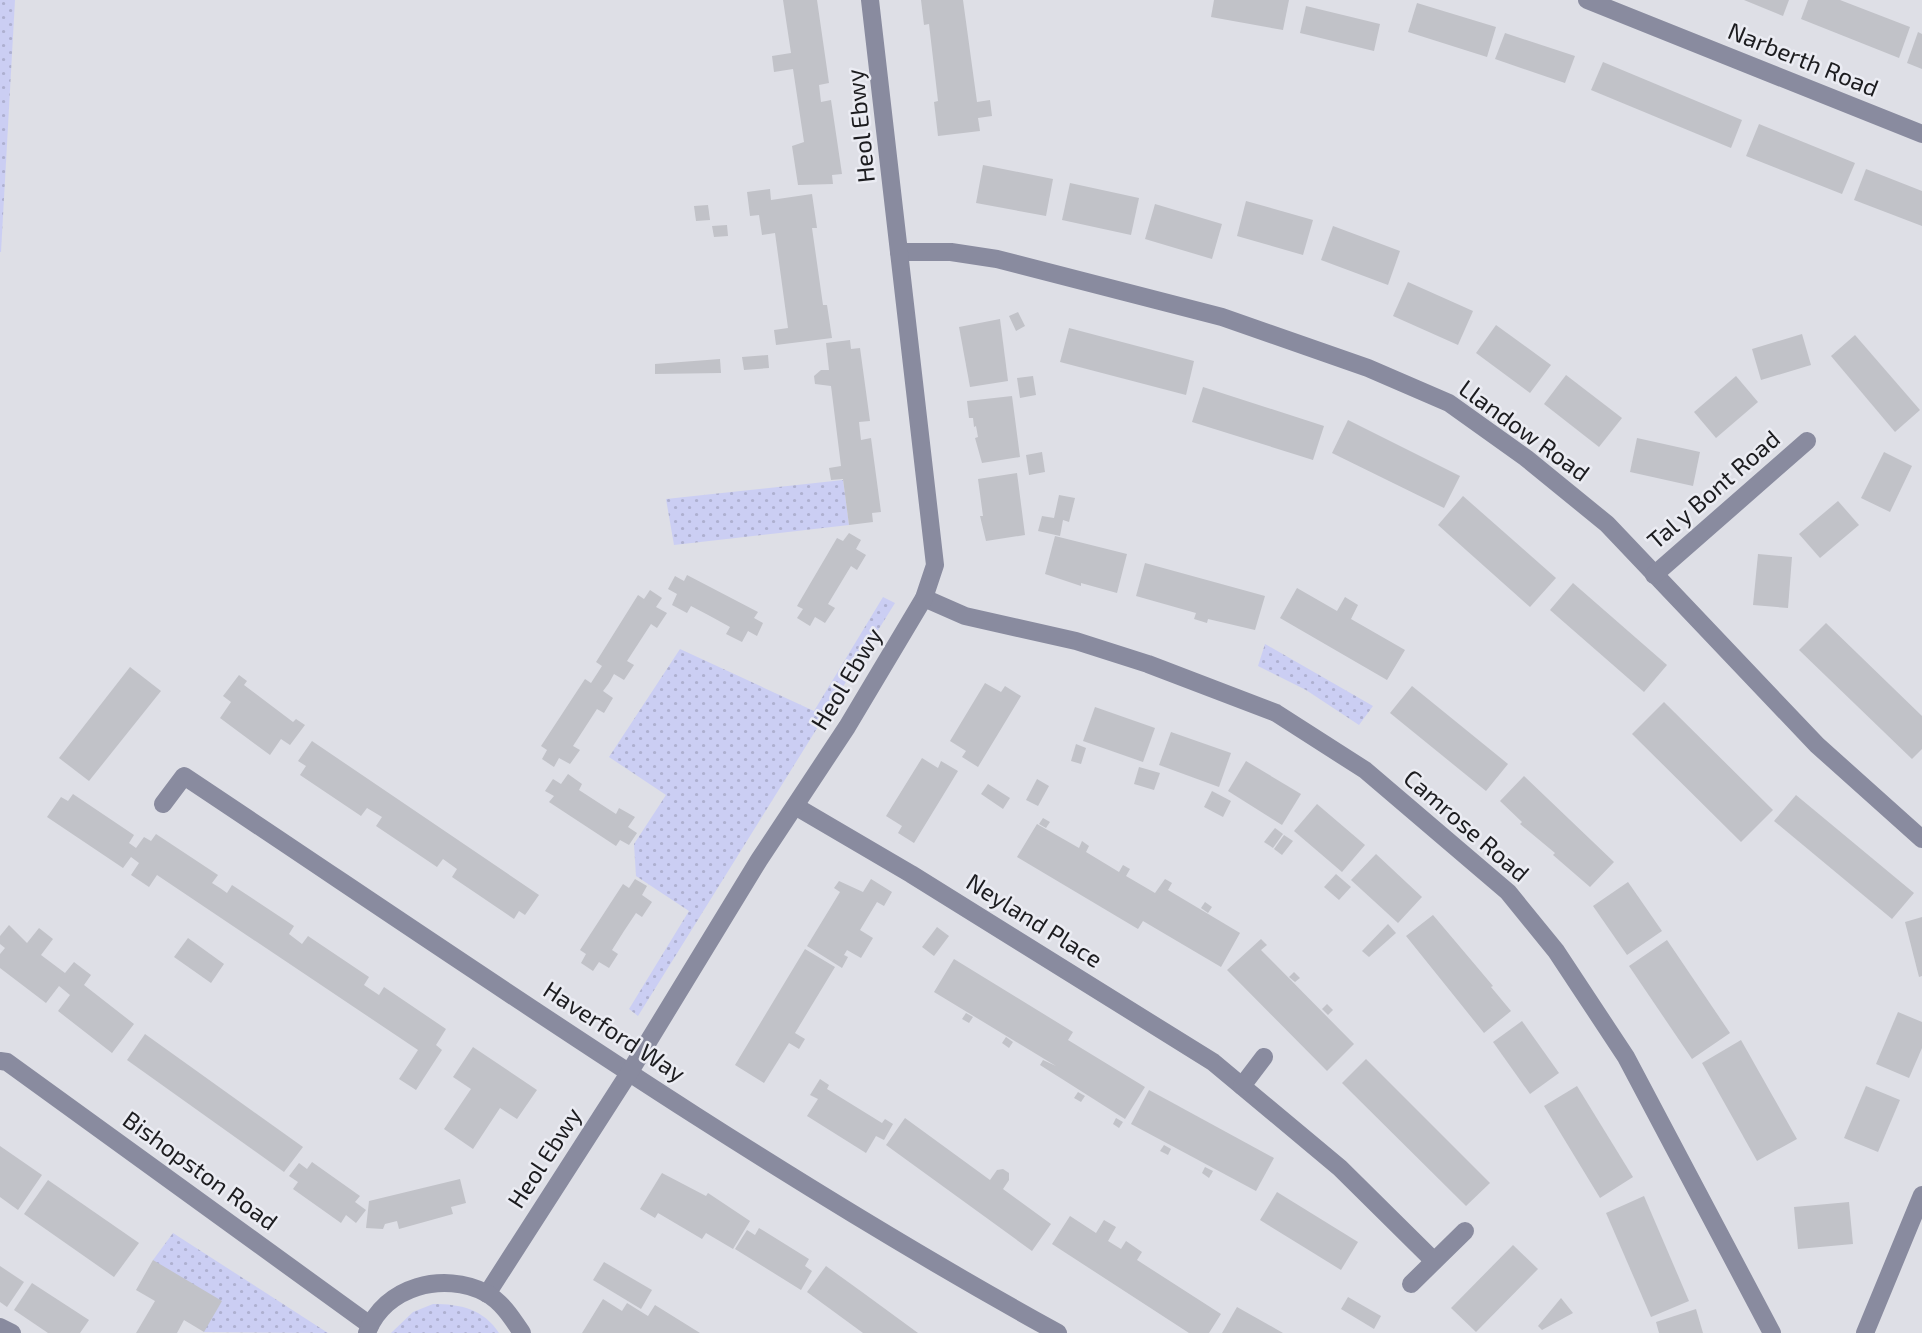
<svg xmlns="http://www.w3.org/2000/svg" width="1922" height="1333" font-family="'Exo 2',sans-serif">
<style>
.green{fill:url(#green-dots)}
.building{fill:#c1c2c8}
.lines{fill:none;stroke-linecap:round;stroke-linejoin:round}
.street{stroke:#898b9f;stroke-width:18}
.labels{text-anchor:middle;stroke-width:5;stroke-linejoin:round;paint-order:stroke}
.street-label{font-size:24px;fill:#1c1c1f;stroke:#ebecf3}
</style>
<defs>
<pattern id="green-dots" width="8" height="8" patternUnits="userSpaceOnUse" patternTransform="scale(1.75)"><rect width="8" height="8" fill="#cbcef3"/><path d="M2 2h.1M6 6h.1" fill="none" stroke="#aeb0d0" stroke-width="1.8" stroke-linecap="round"/></pattern>
</defs>
<rect width="100%" height="100%" fill="#dedfe6"/>
<!-- green -->
<g class="green">
<polygon points="0,0 15,0 1,252 0,252"/>
<polygon points="843,480 849,525 674,545 666,499"/>
<polygon points="883,597 895,603 638,1016 629,1009 689,911 636,876 634,844 666,795 609,757 680,649 814,711"/>
<polygon points="1265,644 1373,706 1359,725 1306,690 1258,666"/>
<polygon points="173,1233 328,1333 204,1332 153,1260"/>
<path d="M433,1304C461,1304 483,1309 499,1333H391L413,1312Z"/>
</g>
<!-- building -->
<g class="building">
<polygon points="783,0 817,0 829,83 819,85 821,102 831,100 842,174 832,175 833,184 798,185 792,146 804,142 793,69 774,72 772,56 791,53"/>
<polygon points="921,0 963,0 977,102 990,100 992,116 978,118 980,131 938,136 934,102 938,101 929,24 924,25"/>
<polygon points="1214,0 1289,0 1283,30 1211,17"/>
<polygon points="1744,0 1789,0 1783,16"/>
<polygon points="1808,0 1840,0 1910,27 1899,58 1801,19"/>
<polygon points="1417,3 1496,27 1487,57 1408,32"/>
<polygon points="1306,6 1380,24 1374,51 1300,33"/>
<polygon points="1918,32 1922,34 1922,69 1907,63"/>
<polygon points="1505,33 1575,56 1565,83 1495,59"/>
<polygon points="1603,62 1742,120 1731,148 1591,90"/>
<polygon points="1759,124 1855,163 1842,194 1746,156"/>
<polygon points="983,165 1053,179 1046,216 976,203"/>
<polygon points="1866,169 1922,191 1922,226 1854,200"/>
<polygon points="1070,183 1139,198 1131,235 1062,220"/>
<polygon points="770,189 771,200 812,194 817,228 812,228 823,305 827,305 832,338 776,345 774,330 788,328 775,233 762,235 759,215 750,216 747,192"/>
<polygon points="1246,201 1313,220 1303,255 1237,236"/>
<polygon points="1155,204 1222,224 1212,259 1145,239"/>
<polygon points="708,205 710,220 696,221 694,206"/>
<polygon points="727,225 728,236 714,237 712,226"/>
<polygon points="1333,226 1400,251 1388,285 1321,260"/>
<polygon points="1408,282 1473,311 1458,345 1393,316"/>
<polygon points="1018,312 1025,326 1016,331 1009,316"/>
<polygon points="1000,319 1008,381 970,387 959,327"/>
<polygon points="1496,325 1551,365 1530,393 1476,353"/>
<polygon points="1069,328 1194,361 1186,395 1060,362"/>
<polygon points="1802,334 1811,365 1761,380 1752,349"/>
<polygon points="1855,335 1920,410 1895,432 1831,356"/>
<polygon points="850,340 851,349 860,348 870,421 859,422 861,440 871,438 881,512 872,513 873,522 849,525 843,479 831,480 829,468 841,466 831,386 815,384 814,376 821,370 829,370 826,343"/>
<polygon points="768,355 769,368 744,370 742,357"/>
<polygon points="720,359 721,373 655,374 655,364"/>
<polygon points="1566,375 1622,418 1599,447 1544,404"/>
<polygon points="1033,376 1036,395 1020,398 1017,378"/>
<polygon points="1736,376 1758,402 1716,438 1694,412"/>
<polygon points="1203,387 1324,426 1313,460 1192,422"/>
<polygon points="1012,396 1020,457 982,463 975,438 978,437 976,426 974,427 973,418 969,418 967,401"/>
<polygon points="1348,420 1460,476 1444,508 1332,453"/>
<polygon points="1637,438 1700,452 1693,486 1630,472"/>
<polygon points="1042,452 1045,472 1029,475 1026,455"/>
<polygon points="1884,452 1912,466 1890,512 1861,498"/>
<polygon points="1017,473 1025,535 986,541 980,516 983,516 978,479"/>
<polygon points="1059,495 1075,498 1069,522 1063,520 1060,536 1038,531 1042,516 1054,518"/>
<polygon points="1463,496 1556,578 1530,607 1438,525"/>
<polygon points="1838,501 1859,525 1820,558 1799,534"/>
<polygon points="849,533 861,540 856,549 866,555 857,570 851,566 828,604 835,608 825,623 815,617 810,626 797,618 803,609 797,606 837,538 843,541"/>
<polygon points="1055,536 1127,554 1117,593 1081,583 1081,586 1045,574"/>
<polygon points="1758,554 1792,557 1788,608 1753,605"/>
<polygon points="1145,563 1265,596 1255,630 1208,619 1207,623 1194,619 1196,613 1136,596"/>
<polygon points="687,575 758,612 754,618 763,623 757,636 748,631 742,642 726,634 730,627 710,616 691,606 687,613 672,605 677,594 668,589 675,576 684,581"/>
<polygon points="1573,583 1667,665 1644,692 1550,610"/>
<polygon points="1297,588 1337,611 1345,597 1358,605 1351,619 1405,650 1387,680 1280,618"/>
<polygon points="650,590 662,598 656,607 667,613 657,628 651,624 627,661 634,665 624,680 614,674 609,683 603,691 613,698 604,713 597,709 573,746 580,750 570,764 559,758 554,767 542,759 547,750 541,746 585,679 591,683 602,666 596,662 638,595 644,599"/>
<polygon points="1826,623 1922,716 1922,749 1912,759 1799,650"/>
<polygon points="130,667 161,691 89,781 59,758"/>
<polygon points="239,675 247,681 244,685 293,722 296,719 305,725 290,745 281,739 270,755 220,718 231,702 223,696"/>
<polygon points="985,683 1001,692 1005,686 1021,696 978,767 962,757 966,751 950,741"/>
<polygon points="1412,686 1508,764 1486,791 1390,713"/>
<polygon points="1664,702 1773,810 1741,842 1632,734"/>
<polygon points="1095,707 1155,728 1143,762 1083,741"/>
<polygon points="1171,732 1231,753 1219,787 1159,765"/>
<polygon points="312,741 539,895 525,915 519,911 514,919 452,877 457,869 443,859 437,867 376,826 382,817 367,808 361,816 300,775 306,766 298,761"/>
<polygon points="1076,744 1086,748 1081,764 1071,761"/>
<polygon points="922,758 938,768 941,761 958,771 914,843 898,833 902,826 886,816"/>
<polygon points="1246,761 1301,794 1282,825 1228,791"/>
<polygon points="1139,767 1160,773 1154,790 1134,784"/>
<polygon points="568,774 582,784 579,790 616,814 619,808 635,817 628,827 637,833 629,845 620,840 616,846 549,802 554,796 545,791 553,779 561,784"/>
<polygon points="1524,776 1614,862 1590,887 1553,855 1555,853 1520,824 1522,822 1500,801"/>
<polygon points="1037,779 1049,786 1038,806 1026,800"/>
<polygon points="988,784 1010,798 1003,809 981,794"/>
<polygon points="1212,791 1231,801 1223,817 1204,807"/>
<polygon points="73,794 134,835 129,843 136,848 144,837 151,841 156,834 218,875 212,883 220,888 227,893 232,885 294,926 289,934 302,944 308,936 369,977 364,985 379,995 384,987 446,1029 436,1045 442,1050 416,1090 399,1079 418,1050 157,875 149,887 131,875 139,863 131,857 123,868 47,817 61,797 68,801"/>
<polygon points="1796,795 1914,893 1892,919 1774,821"/>
<polygon points="1317,804 1365,845 1342,872 1294,831"/>
<polygon points="1043,818 1050,822 1046,828 1039,824"/>
<polygon points="1037,824 1079,848 1082,841 1089,846 1086,852 1119,872 1123,865 1130,869 1126,876 1155,893 1165,879 1172,883 1168,890 1240,933 1221,967 1143,921 1138,929 1017,857"/>
<polygon points="1275,828 1283,834 1273,848 1264,842"/>
<polygon points="1284,835 1293,841 1282,855 1274,849"/>
<polygon points="1376,854 1422,897 1398,923 1351,880"/>
<polygon points="1336,874 1351,887 1339,900 1324,887"/>
<polygon points="635,879 647,886 642,895 652,902 642,917 636,913 624,931 612,950 618,954 609,968 599,962 593,971 581,963 586,954 580,950 623,884 629,888"/>
<polygon points="871,879 892,892 884,906 877,902 860,930 873,938 861,958 847,950 844,955 848,957 842,968 807,946 840,892 834,888 839,881 863,892"/>
<polygon points="1628,882 1662,931 1627,955 1593,906"/>
<polygon points="1205,902 1212,907 1208,913 1201,908"/>
<polygon points="1433,915 1493,986 1491,987 1511,1011 1484,1033 1406,936"/>
<polygon points="1922,917 1922,976 1919,977 1905,922"/>
<polygon points="1388,924 1396,933 1369,957 1362,951"/>
<polygon points="9,925 27,943 39,928 53,939 41,955 65,973 74,962 91,975 84,985 134,1024 112,1053 58,1011 70,995 59,986 46,1003 0,968 0,954 5,948 0,944 0,936"/>
<polygon points="937,927 949,936 934,956 922,947"/>
<polygon points="188,938 224,964 211,983 174,957"/>
<polygon points="1261,939 1267,945 1261,950 1354,1044 1327,1071 1227,970"/>
<polygon points="1667,940 1730,1033 1692,1059 1629,966"/>
<polygon points="805,949 835,967 795,1033 805,1039 799,1049 789,1043 764,1083 735,1065"/>
<polygon points="954,959 1073,1032 1068,1040 1145,1087 1125,1119 1040,1065 1043,1060 1056,1066 934,992"/>
<polygon points="1294,972 1300,978 1295,982 1289,977"/>
<polygon points="1327,1004 1333,1010 1328,1015 1322,1009"/>
<polygon points="1898,1012 1922,1022 1922,1048 1909,1078 1876,1064"/>
<polygon points="966,1013 973,1017 969,1023 962,1019"/>
<polygon points="1522,1021 1559,1073 1530,1094 1493,1042"/>
<polygon points="145,1034 303,1147 284,1172 127,1060"/>
<polygon points="1006,1037 1013,1042 1009,1048 1002,1043"/>
<polygon points="1741,1040 1797,1139 1757,1161 1702,1063"/>
<polygon points="473,1047 537,1090 517,1119 500,1108 473,1149 444,1129 471,1089 453,1077"/>
<polygon points="1366,1059 1490,1183 1466,1206 1342,1083"/>
<polygon points="820,1079 829,1085 827,1089 882,1123 885,1119 893,1124 884,1140 876,1136 866,1153 807,1116 818,1099 810,1095"/>
<polygon points="1577,1086 1633,1177 1600,1198 1544,1106"/>
<polygon points="1866,1086 1900,1100 1878,1152 1844,1138"/>
<polygon points="1149,1090 1274,1158 1256,1191 1131,1124"/>
<polygon points="1078,1092 1085,1096 1081,1102 1074,1098"/>
<polygon points="905,1118 990,1180 997,1170 1003,1169 1009,1173 1009,1180 1003,1189 1051,1224 1032,1251 886,1145"/>
<polygon points="1116,1118 1123,1122 1119,1128 1113,1124"/>
<polygon points="1164,1145 1171,1149 1168,1155 1160,1151"/>
<polygon points="0,1146 42,1175 18,1210 0,1197"/>
<polygon points="312,1162 360,1196 355,1202 366,1210 356,1223 346,1215 341,1223 293,1189 298,1182 289,1176 299,1163 307,1169"/>
<polygon points="1205,1167 1213,1171 1209,1178 1202,1173"/>
<polygon points="662,1173 706,1196 708,1193 750,1221 733,1249 706,1233 702,1239 658,1213 655,1218 640,1209"/>
<polygon points="460,1179 466,1203 451,1207 453,1214 399,1229 397,1221 385,1224 383,1229 366,1228 369,1201"/>
<polygon points="48,1180 139,1243 114,1277 24,1214"/>
<polygon points="1277,1192 1358,1242 1341,1270 1260,1220"/>
<polygon points="1644,1196 1689,1301 1651,1317 1606,1213"/>
<polygon points="1849,1202 1853,1244 1798,1249 1794,1207"/>
<polygon points="1070,1216 1096,1233 1104,1220 1116,1227 1108,1241 1121,1249 1126,1241 1142,1252 1137,1260 1221,1314 1209,1333 1189,1333 1052,1244"/>
<polygon points="759,1228 809,1259 805,1266 812,1271 801,1290 735,1249 747,1230 755,1235"/>
<polygon points="1513,1245 1538,1269 1476,1332 1451,1308"/>
<polygon points="153,1260 222,1301 204,1332 184,1320 177,1333 136,1333 155,1301 136,1290"/>
<polygon points="604,1262 652,1290 641,1309 593,1280"/>
<polygon points="0,1266 24,1282 7,1307 0,1302"/>
<polygon points="826,1266 862,1292 918,1333 863,1333 807,1292"/>
<polygon points="32,1283 89,1320 80,1333 48,1333 14,1310"/>
<polygon points="1348,1297 1381,1316 1374,1329 1341,1309"/>
<polygon points="1561,1298 1573,1313 1542,1330 1538,1326"/>
<polygon points="603,1299 622,1311 627,1303 648,1316 655,1305 700,1333 582,1333"/>
<polygon points="1237,1307 1276,1329 1283,1333 1222,1333"/>
<polygon points="1696,1309 1703,1333 1659,1333 1656,1322"/>
</g>
<g class="lines">
<!-- street -->
<g class="street">
<polyline points="1587,0 1922,134"/>
<polyline points="899,252 951,252 997,259 1222,317 1368,368 1449,403 1526,458 1607,524 1817,745 1922,839"/>
<polyline points="1654,575 1807,441"/>
<polyline points="924,598 965,616 1076,641 1148,664 1276,713 1365,770 1508,892 1556,951 1626,1057 1772,1333"/>
<path d="M163,804L184,776C471,967 755,1166 1058,1333"/>
<polyline points="795,806 911,874 1213,1062 1340,1168 1434,1261"/>
<polyline points="0,1061 7,1062 370,1325"/>
<polyline points="1242,1086 1264,1057"/>
<polyline points="1411,1284 1465,1231"/>
<polyline points="487,1294 629,1073 759,860 847,727 924,598 935,565 870,0"/>
<polyline points="0,1327 12,1333"/>
<path d="M367,1333C384,1286 444,1271 486,1293C502,1302 512,1318 522,1333"/>
<polyline points="1865,1333 1922,1195"/>
</g>
</g>
<g class="labels">
<!-- street labels -->
<g class="street-label">
<text transform="translate(1803 60) rotate(22)" y="8">Narberth Road</text>
<text transform="translate(861 126) rotate(-96)" y="8">Heol Ebwy</text>
<text transform="translate(1524 431) rotate(36)" y="8">Llandow Road</text>
<text transform="translate(1714 490) rotate(-41)" y="8">Tal y Bont Road</text>
<text transform="translate(847 679) rotate(-59)" y="8">Heol Ebwy</text>
<text transform="translate(1466 826) rotate(41)" y="8">Camrose Road</text>
<text transform="translate(1034 921) rotate(32)" y="8">Neyland Place</text>
<text transform="translate(614 1032) rotate(33)" y="8">Haverford Way</text>
<text transform="translate(545 1158) rotate(-57)" y="8">Heol Ebwy</text>
<text transform="translate(200 1171) rotate(36)" y="8">Bishopston Road</text>
</g>
</g>
</svg>
